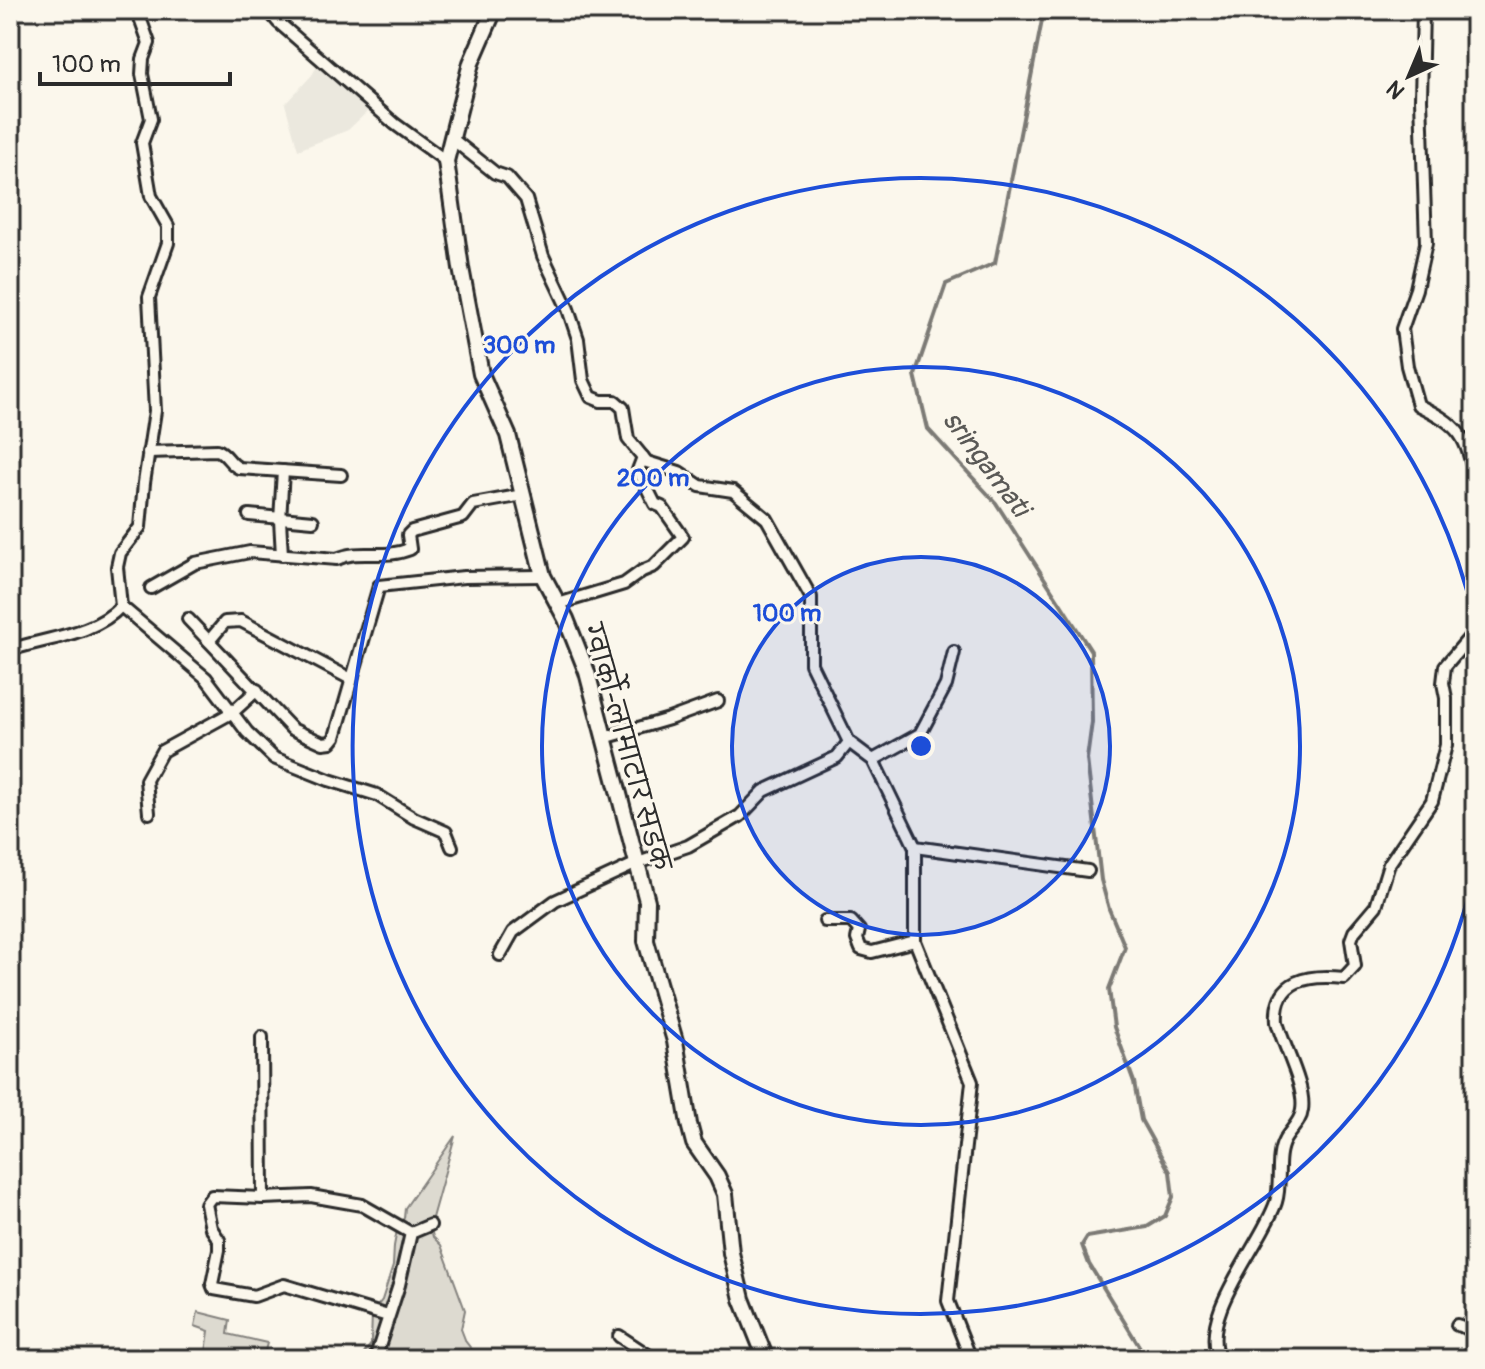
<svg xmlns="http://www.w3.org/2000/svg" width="1485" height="1369" font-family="Pangolin,'Playpen Sans Deva',sans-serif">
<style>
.built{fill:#ebe8de}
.green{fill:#dddad0;stroke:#84827e;stroke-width:2}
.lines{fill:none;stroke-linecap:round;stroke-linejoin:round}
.stream{stroke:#7b7a75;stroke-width:4}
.street-casing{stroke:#2b2b2b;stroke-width:16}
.secondary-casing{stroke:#2b2b2b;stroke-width:20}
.street{stroke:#fbf7ec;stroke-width:10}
.secondary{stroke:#fbf7ec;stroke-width:14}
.ring{fill:none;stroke:#1d4ed8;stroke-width:4}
.labels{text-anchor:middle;stroke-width:6;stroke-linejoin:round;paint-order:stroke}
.street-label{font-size:26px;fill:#2b2b2b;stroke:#fbf7ec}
.water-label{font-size:28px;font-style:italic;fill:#5a5956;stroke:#fbf7ec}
.centre{fill:#1d4ed8;stroke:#fbf7ec;stroke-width:4}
.ring-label{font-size:24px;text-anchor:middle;font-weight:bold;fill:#1d4ed8;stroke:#fbf7ec;stroke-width:6;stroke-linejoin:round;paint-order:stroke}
</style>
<rect width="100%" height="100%" fill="#fbf7ec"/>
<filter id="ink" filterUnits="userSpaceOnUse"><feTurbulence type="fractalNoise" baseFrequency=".0125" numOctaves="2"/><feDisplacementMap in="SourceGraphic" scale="16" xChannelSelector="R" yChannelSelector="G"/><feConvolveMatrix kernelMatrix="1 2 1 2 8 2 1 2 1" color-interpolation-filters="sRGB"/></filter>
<g filter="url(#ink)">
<!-- built -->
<polygon class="built" points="320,61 368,111 348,130 298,150 285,104 312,75"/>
<!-- green -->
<g class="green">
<polygon points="455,1136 430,1225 433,1237 441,1245 465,1310 461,1329 466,1342 473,1351 486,1359 360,1359 371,1344 372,1313 382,1300 393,1266 394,1246 397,1230 404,1218 405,1208"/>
<polygon points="198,1312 230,1320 228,1334 267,1343 263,1359 205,1359 209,1331 195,1326"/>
</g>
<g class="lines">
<!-- stream -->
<polyline class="stream" points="1044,10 995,263 946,284 915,375 928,429 996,503 1091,651 1092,722 1087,759 1101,880 1109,909 1125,947 1109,989 1114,1027 1134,1082 1141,1120 1170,1172 1173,1197 1165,1216 1147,1227 1087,1237 1082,1245 1089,1264 1147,1359"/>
<defs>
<g id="street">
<polyline points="268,10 278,22 395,124 446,161"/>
<path d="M1423,10L1421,99L1426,243L1416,289L1402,329L1407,366L1418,405C1459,425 1468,436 1475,482"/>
<polyline points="451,138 495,173 507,177 526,199 543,256 568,309 578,339 583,380 591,397 601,401 615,401 623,408 628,439 647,462 679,472 700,486 733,491 767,519 811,597 811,664 849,742 873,760 915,847 915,941 972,1082 948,1301 971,1359"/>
<path d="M148,452L217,450C227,453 229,464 239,468L341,475"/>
<polyline points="249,515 313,521"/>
<polyline points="282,555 280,520 283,471"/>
<path d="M151,588L195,563L250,552L337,559C360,548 383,560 410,549L408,535L412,531L463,517L473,504L523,495"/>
<polyline points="558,604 624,584 642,571 654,566 683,537 662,507 655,504 638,470 643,457"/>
<polyline points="121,606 206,678 247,732 274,758 329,780 377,795 414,818 446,832 452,847"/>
<polyline points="188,619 292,729 323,743 331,742 335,737 379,586 464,577 543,576"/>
<polyline points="209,641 225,622 241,621 351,679"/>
<path d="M10,650C45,638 95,635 121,606L117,567L120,553L140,527L144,483L155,411L149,297L168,243V226L151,196L142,143L151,119L142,74L143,59L149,43L139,15L140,10"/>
<polyline points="604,738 669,719 718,701"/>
<polyline points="873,760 920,734 946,685 954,652"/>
<polyline points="149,813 146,780 162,751 233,712 257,690"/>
<polyline points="915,847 1088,871"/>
<polyline points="825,921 851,921 859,930 857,939 861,949 872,952 915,941"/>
<polyline points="500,955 513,932 555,901 635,864 688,846 740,816 764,791 837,757 849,742"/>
<polyline points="262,1037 263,1198"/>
<polyline points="388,1316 284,1285 254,1296 214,1289 212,1284 219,1250 219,1240 211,1228 206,1204 212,1196 263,1198 311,1196 362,1205 411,1233"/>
<polyline points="1457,1325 1475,1331"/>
<polyline points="619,1336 654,1359"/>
<polyline points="375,1359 399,1285 411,1233 430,1225"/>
<path d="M1219,1359C1197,1315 1262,1245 1276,1202C1282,1184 1275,1158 1284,1141C1289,1131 1301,1122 1302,1110C1306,1086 1283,1046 1277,1022C1274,979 1309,974 1344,978L1355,966L1351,940L1354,932L1376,906L1389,864L1432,801L1446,745V698L1443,683L1445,666L1475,631"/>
<polyline points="1473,1359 1475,1353"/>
</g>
<polyline id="secondary" points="494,10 471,63 446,161 461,268 481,374 508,435 543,576 566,619 587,672 647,901 646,941 675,1041 689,1124 694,1143 717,1176 725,1194 731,1253 742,1299 766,1359"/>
</defs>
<!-- street casing -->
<use href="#street" class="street-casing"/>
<!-- secondary casing -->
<use href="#secondary" class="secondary-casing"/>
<!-- street -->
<use href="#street" class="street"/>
<!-- secondary -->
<use href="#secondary" class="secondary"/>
</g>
</g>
<!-- distance rings -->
<circle cx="921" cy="746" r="189" fill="#1d4ed8" fill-opacity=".12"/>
<g class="ring">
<circle cx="921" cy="746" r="189"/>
<circle cx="921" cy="746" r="379"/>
<path d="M1474 874A568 568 0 1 1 1474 618"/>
</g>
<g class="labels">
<!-- street labels -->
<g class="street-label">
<text transform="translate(627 747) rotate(74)" y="9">ग्वार्को-लामाटार सडक</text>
</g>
<!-- water labels -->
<g class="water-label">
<text transform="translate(987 463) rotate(53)" y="10">sringamati</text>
</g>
</g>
<circle cx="921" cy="746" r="12" class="centre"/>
<g class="ring-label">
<text x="519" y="353">300 m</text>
<text x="653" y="486">200 m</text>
<text x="787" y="621">100 m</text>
</g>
<!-- margin -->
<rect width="1485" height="1369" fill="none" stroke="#fbf7ec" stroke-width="40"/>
<rect x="20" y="20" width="1445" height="1329" fill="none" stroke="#2b2b2b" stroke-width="3" filter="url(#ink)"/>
<!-- north arrow -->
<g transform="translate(1409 76) rotate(224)" stroke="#fbf7ec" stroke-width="6" paint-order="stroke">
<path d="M0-6L14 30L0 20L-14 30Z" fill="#2b2b2b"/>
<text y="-12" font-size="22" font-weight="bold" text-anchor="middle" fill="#2b2b2b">N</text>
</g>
<!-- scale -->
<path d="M40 72v12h190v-12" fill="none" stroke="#2b2b2b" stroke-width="4"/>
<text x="52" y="72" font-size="24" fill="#2b2b2b" stroke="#fbf7ec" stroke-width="6" paint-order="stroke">100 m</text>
</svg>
